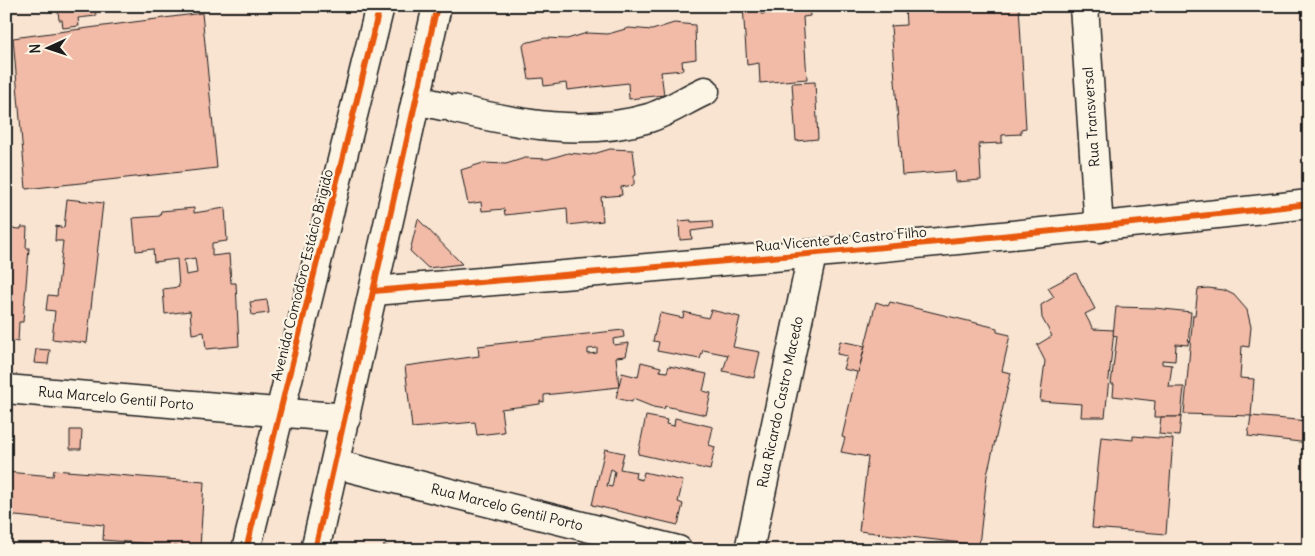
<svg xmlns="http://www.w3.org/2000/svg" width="1315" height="556" font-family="Delius,sans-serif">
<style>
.building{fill:#f2bba7;stroke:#1c1c1c;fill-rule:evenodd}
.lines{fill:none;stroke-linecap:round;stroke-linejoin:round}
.minor-casing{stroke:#1c1c1c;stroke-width:31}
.secondary-casing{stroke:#1c1c1c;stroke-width:31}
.minor{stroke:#fcf5e5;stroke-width:28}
.secondary{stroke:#fcf5e5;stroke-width:28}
.cycleway-casing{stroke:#fcf5e5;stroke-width:9}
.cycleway{stroke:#e8590c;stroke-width:6}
.labels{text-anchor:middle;stroke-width:4.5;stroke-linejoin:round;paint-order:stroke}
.street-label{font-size:14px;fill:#1c1c1c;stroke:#fcf5e5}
</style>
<rect width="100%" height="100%" fill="#f9e4d2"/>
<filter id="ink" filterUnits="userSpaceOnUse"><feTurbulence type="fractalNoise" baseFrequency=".02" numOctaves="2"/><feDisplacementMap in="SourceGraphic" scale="10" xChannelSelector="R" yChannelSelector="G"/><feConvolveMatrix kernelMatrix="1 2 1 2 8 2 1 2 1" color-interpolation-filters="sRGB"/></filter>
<g filter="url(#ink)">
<!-- building -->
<g class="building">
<polygon points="95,6 96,16 78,18 79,26 63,28 62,20 59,20 58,10"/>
<polygon points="743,6 761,6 761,14 771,13 771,6 809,6 810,16 803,17 807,79 760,83 759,63 747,65"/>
<polygon points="905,6 1019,6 1026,128 1021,129 1021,134 1002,135 1002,143 979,144 981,180 956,182 955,171 902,175 891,26 906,25"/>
<polygon points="202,13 217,168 26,189 13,38"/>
<polygon points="674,23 695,25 696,59 682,61 683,70 661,72 664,95 629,99 628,83 567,90 566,83 544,86 543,78 529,79 523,46 525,43 545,38 567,39 587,33 608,34 629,28 652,30"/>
<polygon points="815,82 818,139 796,141 792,83"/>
<polygon points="610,149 633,150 636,174 634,175 634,185 621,187 622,195 601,197 603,221 568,225 567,208 505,215 504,209 482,211 481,202 468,204 461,170 483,163 506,164 525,158 548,159 568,153 590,155"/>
<polygon points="67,199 103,203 87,343 52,339 55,311 46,310 48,295 57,296 63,241 55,241 56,226 64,228"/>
<path d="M194,208V213L225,208L227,241L212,243V256L229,254L231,283H236L239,346L206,349L204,332L192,334L190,311L165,314L163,289L179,287L177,259L154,262L153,249L136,251L133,218L160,216L161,211ZM195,258L197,273L186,275L184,260Z"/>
<polygon points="418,219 462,264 428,268 410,251"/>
<polygon points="691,220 691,222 712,221 713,228 691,231 692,239 680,240 679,221"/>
<polygon points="21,227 27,227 26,248 29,248 23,322 19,322 18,342 6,339 6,290 9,278 6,276 6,228 21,229"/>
<polygon points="1076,273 1095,309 1085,314 1093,329 1114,330 1105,417 1081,417 1082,404 1040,401 1045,361 1037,345 1052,336 1042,318 1041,305 1054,297 1048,288"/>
<polygon points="1208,288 1224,290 1234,295 1247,310 1251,327 1249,347 1242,346 1240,378 1254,379 1251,416 1184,414 1193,315 1195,315 1198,289"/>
<polygon points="267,300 269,313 252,315 250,302"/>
<polygon points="876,302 888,306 890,302 997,328 997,332 1010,335 1002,371 1011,373 987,475 979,545 859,531 868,457 841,452 845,438 842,437 857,372 843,369 847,356 837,354 840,341 865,346 858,373"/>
<polygon points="1116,307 1155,308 1191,312 1188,345 1176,344 1175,361 1162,360 1162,364 1172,365 1169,387 1184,387 1181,417 1154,417 1155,401 1113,396 1114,384 1111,384 1117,336 1113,335"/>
<polygon points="711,310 740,317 733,347 760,352 754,378 723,371 728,355 703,350 700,359 657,351 659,342 653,341 660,313 683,318 684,312 708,318"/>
<path d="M623,330L624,337L613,339L614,345L629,343L626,356L616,357L619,387L544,395V402L540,401V404L501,409L504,432L477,435L475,422L412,428L405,366L479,356L478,346ZM597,348V353L588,354V349Z"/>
<polygon points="36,349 50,350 48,364 34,363"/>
<polygon points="641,362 661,367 660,371 667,372 669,366 707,374 703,391 711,393 706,415 665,406 664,409 653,407 633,399 632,402 616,398 622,373 638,377"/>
<polygon points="646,416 667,420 666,424 674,426 675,418 713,427 709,445 715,447 710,470 638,454"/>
<polygon points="1251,416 1309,421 1309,443 1248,436"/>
<polygon points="1161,417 1181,417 1179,436 1159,434"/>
<polygon points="70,430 82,430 81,449 70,449"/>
<polygon points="1133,436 1173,439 1166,534 1092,528 1101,437 1133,440"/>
<path d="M605,449L624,453L620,469L636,472L635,478L642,480L644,472L683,481L678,502L683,504L678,525L592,505ZM611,469L615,471L612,487L607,486Z"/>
<polygon points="54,470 204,482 200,548 103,540 104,525 6,515 6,472 53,476"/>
<polygon points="1308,521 1309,550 1299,550 1299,544 1305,545"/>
<polygon points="384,545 395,550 382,550"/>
</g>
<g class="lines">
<defs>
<g id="minor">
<polyline points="1084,6 1099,228"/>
<polyline points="416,100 443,106"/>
<path d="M455,109C520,124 584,137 649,118C668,112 687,99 705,91"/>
<path d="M374,291C686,265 998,239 1309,204"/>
<polyline points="6,389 346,418"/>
<polyline points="335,464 678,550"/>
<polyline points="749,550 812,255"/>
</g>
<g id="secondary">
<polyline points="246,550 380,6"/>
<polyline points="315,550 437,6"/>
</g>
</defs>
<!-- minor casing -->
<use href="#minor" class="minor-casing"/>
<!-- secondary casing -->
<use href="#secondary" class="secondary-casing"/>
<!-- minor -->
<use href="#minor" class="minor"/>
<!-- secondary -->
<use href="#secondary" class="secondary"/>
<defs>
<g id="cycleway">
<path d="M374,291C686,265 998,239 1309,204"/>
<polyline points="246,550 380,6"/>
<polyline points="315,550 437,6"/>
</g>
</defs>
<!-- cycleway casing -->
<use href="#cycleway" class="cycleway-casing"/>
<!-- cycleway -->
<use href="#cycleway" class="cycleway"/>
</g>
</g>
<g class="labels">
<!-- street labels -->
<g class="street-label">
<text transform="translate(1091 117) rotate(-94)" y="5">Rua Transversal</text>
<text transform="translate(841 239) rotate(-5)" y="5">Rua Vicente de Castro Filho</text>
<text transform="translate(302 275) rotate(-76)" y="5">Avenida Comodoro Estácio Brigido</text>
<text transform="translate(116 398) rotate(5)" y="5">Rua Marcelo Gentil Porto</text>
<text transform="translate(780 402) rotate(-78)" y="5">Rua Ricardo Castro Macedo</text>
<text transform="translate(507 507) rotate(14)" y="5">Rua Marcelo Gentil Porto</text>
</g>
</g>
<!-- margin -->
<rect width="1315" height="556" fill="none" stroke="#fcf5e5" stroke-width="25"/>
<rect x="12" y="12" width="1290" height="531" fill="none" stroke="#1c1c1c" stroke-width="2" filter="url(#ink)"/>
<!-- north arrow -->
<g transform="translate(48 48) rotate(267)" stroke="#fcf5e5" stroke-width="4" paint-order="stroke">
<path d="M0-4L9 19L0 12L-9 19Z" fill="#1c1c1c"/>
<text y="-8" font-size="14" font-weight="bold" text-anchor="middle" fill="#1c1c1c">N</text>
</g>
</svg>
